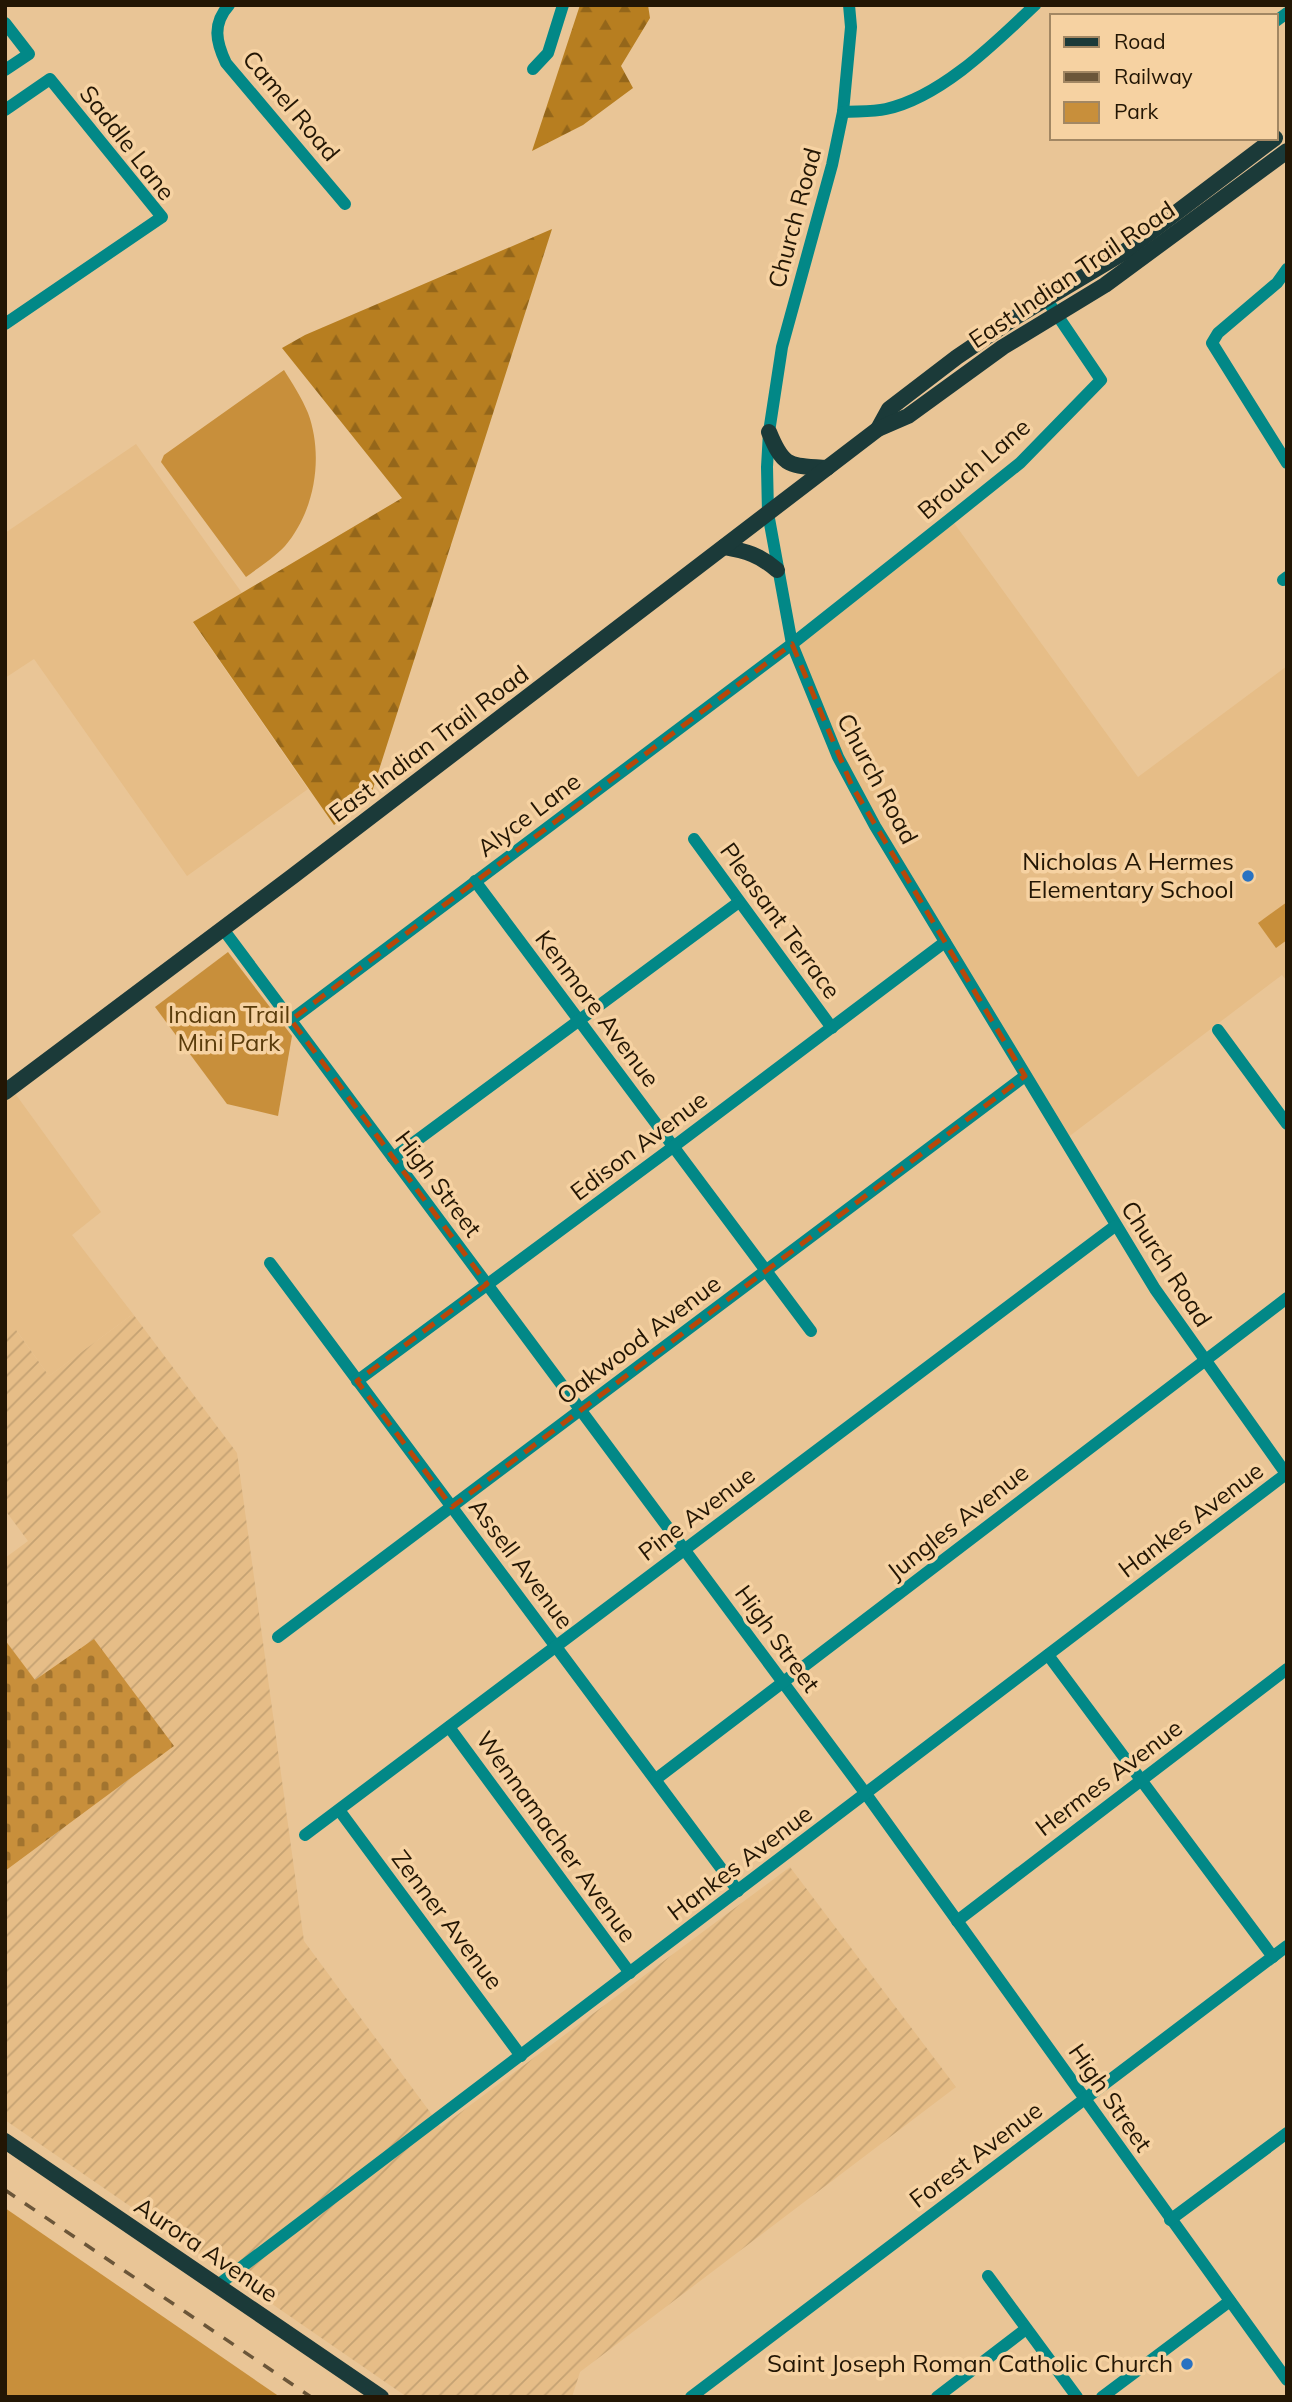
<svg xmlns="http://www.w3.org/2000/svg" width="1292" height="2402" font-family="Mulish,sans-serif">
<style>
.built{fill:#e6bd87}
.industrial{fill:url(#industrial-furrows)}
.forest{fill:url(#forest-firs)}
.cemetery{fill:url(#cemetery-stones)}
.green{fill:#c88f3b}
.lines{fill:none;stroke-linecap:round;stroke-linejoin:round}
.minor{stroke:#028887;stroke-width:12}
.major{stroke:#1b3a39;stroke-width:16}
.rail{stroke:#6b5639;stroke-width:3.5;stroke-dasharray:12 12;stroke-linecap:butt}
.marked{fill:none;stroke:#b7480a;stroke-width:5;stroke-dasharray:14 9;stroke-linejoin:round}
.poi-dot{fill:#2972c2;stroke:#f6d2a2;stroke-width:2.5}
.labels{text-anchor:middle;stroke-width:7;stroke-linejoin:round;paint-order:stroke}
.street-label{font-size:24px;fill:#231604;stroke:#f6d2a2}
.poi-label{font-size:24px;fill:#231604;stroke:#f6d2a2;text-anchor:end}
.park-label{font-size:24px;fill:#5a3c0b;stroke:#f6d2a2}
</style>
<defs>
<pattern id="industrial-furrows" width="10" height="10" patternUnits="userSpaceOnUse" patternTransform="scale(1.75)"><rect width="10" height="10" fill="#e6bd87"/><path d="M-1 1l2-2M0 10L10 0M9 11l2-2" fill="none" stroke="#c5a273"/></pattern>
<pattern id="forest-firs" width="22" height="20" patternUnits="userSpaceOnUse" patternTransform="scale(1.75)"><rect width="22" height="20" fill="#b77e20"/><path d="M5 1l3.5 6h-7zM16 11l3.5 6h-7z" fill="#94661a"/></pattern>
<pattern id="cemetery-stones" width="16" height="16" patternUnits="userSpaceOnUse" patternTransform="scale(1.75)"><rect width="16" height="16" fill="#c88f3b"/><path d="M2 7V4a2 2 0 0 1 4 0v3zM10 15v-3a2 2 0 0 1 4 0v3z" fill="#a2742f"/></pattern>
</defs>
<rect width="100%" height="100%" fill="#e9c596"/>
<!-- built -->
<g class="built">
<polygon points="136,444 242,593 193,623 308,789 187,876 34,659 5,678 5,533"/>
<polygon points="954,523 1138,777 1287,666 1287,981 1282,975 1067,1138 856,785 796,645"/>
<polygon points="14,1092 101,1212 72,1235 133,1314 49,1376 17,1331 5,1338 5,1099"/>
</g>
<!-- industrial -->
<polygon class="industrial" points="133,1314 237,1453 304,1941 441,2127 790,1867 956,2087 580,2372 572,2397 407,2397 5,2120 5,1871 174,1746 34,1680 5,1640 5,1558 28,1541 5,1510 5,1338 16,1330 49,1376"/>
<!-- forest -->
<g class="forest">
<polygon points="580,5 648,5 650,18 621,66 633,88 583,125 532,151"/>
<polygon points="552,229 370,798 334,825 193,622 402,498 282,348 305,335"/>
</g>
<!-- cemetery -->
<polygon class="cemetery" points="94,1639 174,1746 5,1871 5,1640 35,1680"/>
<!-- green -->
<g class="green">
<path d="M284,370C292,383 302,398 308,413C324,456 315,511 285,546C274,558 259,567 246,577L161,462L164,455Z"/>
<polygon points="1287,902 1287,940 1276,948 1258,923"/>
<polygon points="228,952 292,1036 278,1116 227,1104 155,1007"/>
<polygon points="5,2208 280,2397 5,2397"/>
</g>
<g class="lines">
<!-- minor -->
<g class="minor">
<path d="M229,5C212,24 216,42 226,63L345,204"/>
<polyline points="849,5 851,27 843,112 832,165 782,347 769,432 767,467 768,513 792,644 838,757 875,826 1155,1289 1287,1475"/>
<polyline points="1276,21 1287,13"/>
<polyline points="5,23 29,54 5,70"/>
<polyline points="533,69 548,53 563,5"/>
<polyline points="5,110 50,79 162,217 5,324"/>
<path d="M843,112C857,111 873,112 886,109C941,97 995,43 1035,5"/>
<polyline points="1287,269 1277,283 1218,333 1212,343 1287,463"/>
<polyline points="1283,580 1287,577"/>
<polyline points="694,839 832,1028"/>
<polyline points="475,881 811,1331"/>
<polyline points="223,929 866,1794 1287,2380"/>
<polyline points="291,1020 792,644 945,523 1020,463 1101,380 1047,300"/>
<polyline points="1218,1030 1287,1124"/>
<polyline points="393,1158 739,902"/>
<polyline points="270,1263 738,1891"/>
<polyline points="357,1381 673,1147 945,942"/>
<polyline points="278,1637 1025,1076"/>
<polyline points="1048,1655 1273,1957"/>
<polyline points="449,1727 630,1973"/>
<polyline points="656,1779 1287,1298"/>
<polyline points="339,1810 521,2056"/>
<polyline points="305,1835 1115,1226"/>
<polyline points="957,1921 1287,1669"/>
<polyline points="1170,2220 1287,2133"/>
<polyline points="988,2276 1077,2397"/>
<polyline points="218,2285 1286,1474"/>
<polyline points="691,2397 1287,1946"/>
<polyline points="937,2397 1026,2329"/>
<polyline points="1102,2397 1230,2301"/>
</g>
<!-- major -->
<g class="major">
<polyline points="878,429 889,409 957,357 1016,317 1123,253 1275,138"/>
<path d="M769,432C784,469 790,465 827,468"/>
<path d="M724,547C746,551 760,555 777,570"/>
<polyline points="5,1092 293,876 878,429 908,416 1003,347 1105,285 1287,151"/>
<polyline points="5,2141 381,2397"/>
</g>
<!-- rail -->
<polyline class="rail" points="5,2190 311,2397"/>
</g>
<!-- marked area -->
<path class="marked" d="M792,644L852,786L1025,1076L452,1507L357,1381L487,1284L291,1020Z"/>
<!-- markers -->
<g class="poi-dot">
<circle cx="1248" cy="876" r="7"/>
<circle cx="1187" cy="2364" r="7"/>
</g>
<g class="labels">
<!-- street labels -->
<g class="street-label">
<text transform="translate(291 106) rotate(50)" y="8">Camel Road</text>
<text transform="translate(127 143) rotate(52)" y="8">Saddle Lane</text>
<text transform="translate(795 218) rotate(-75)" y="8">Church Road</text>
<text transform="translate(1072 275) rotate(-34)" y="8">East Indian Trail Road</text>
<text transform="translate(974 469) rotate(-41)" y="8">Brouch Lane</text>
<text transform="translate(429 744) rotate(-37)" y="8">East Indian Trail Road</text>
<text transform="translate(877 779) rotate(62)" y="8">Church Road</text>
<text transform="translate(529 815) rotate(-37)" y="8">Alyce Lane</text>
<text transform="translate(780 921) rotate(54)" y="8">Pleasant Terrace</text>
<text transform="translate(597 1009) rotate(53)" y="8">Kenmore Avenue</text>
<text transform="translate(639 1146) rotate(-37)" y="8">Edison Avenue</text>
<text transform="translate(438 1184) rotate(53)" y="8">High Street</text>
<text transform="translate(1166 1264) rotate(57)" y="8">Church Road</text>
<text transform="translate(639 1340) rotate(-37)" y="8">Oakwood Avenue</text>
<text transform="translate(697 1514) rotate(-37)" y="8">Pine Avenue</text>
<text transform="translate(1191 1520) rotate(-37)" y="8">Hankes Avenue</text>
<text transform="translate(958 1522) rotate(-38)" y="8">Jungles Avenue</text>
<text transform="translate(521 1564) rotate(53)" y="8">Assell Avenue</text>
<text transform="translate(777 1639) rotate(54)" y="8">High Street</text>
<text transform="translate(1109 1778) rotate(-37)" y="8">Hermes Avenue</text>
<text transform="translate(556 1837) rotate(54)" y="8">Wennamacher Avenue</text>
<text transform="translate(740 1863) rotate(-37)" y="8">Hankes Avenue</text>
<text transform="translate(447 1920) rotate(53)" y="8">Zenner Avenue</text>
<text transform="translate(1110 2098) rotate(55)" y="8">High Street</text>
<text transform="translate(976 2155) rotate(-37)" y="8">Forest Avenue</text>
<text transform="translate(206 2250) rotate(34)" y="8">Aurora Avenue</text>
</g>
<!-- poi labels -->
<g class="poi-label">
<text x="1234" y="870">Nicholas A Hermes<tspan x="1234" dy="28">Elementary School</tspan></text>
<text x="1173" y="2372">Saint Joseph Roman Catholic Church</text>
</g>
<!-- park labels -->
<g class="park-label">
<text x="229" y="1023">Indian Trail<tspan x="229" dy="28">Mini Park</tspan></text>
</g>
</g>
<!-- border -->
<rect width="1292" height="2402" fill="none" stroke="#231604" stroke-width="14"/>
<!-- legend -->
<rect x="1050" y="14" width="228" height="126" fill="#f6d2a2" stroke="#a28763" stroke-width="2"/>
<rect x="1064" y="37" width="35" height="10" fill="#1b3a39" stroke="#a28763" stroke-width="2"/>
<text x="1114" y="49" font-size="21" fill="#231604">Road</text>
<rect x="1064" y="72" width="35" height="10" fill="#6b5639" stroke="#a28763" stroke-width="2"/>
<text x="1114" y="84" font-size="21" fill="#231604">Railway</text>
<rect x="1064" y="102" width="35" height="21" fill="#c88f3b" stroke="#a28763" stroke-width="2"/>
<text x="1114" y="119" font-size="21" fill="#231604">Park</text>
</svg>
